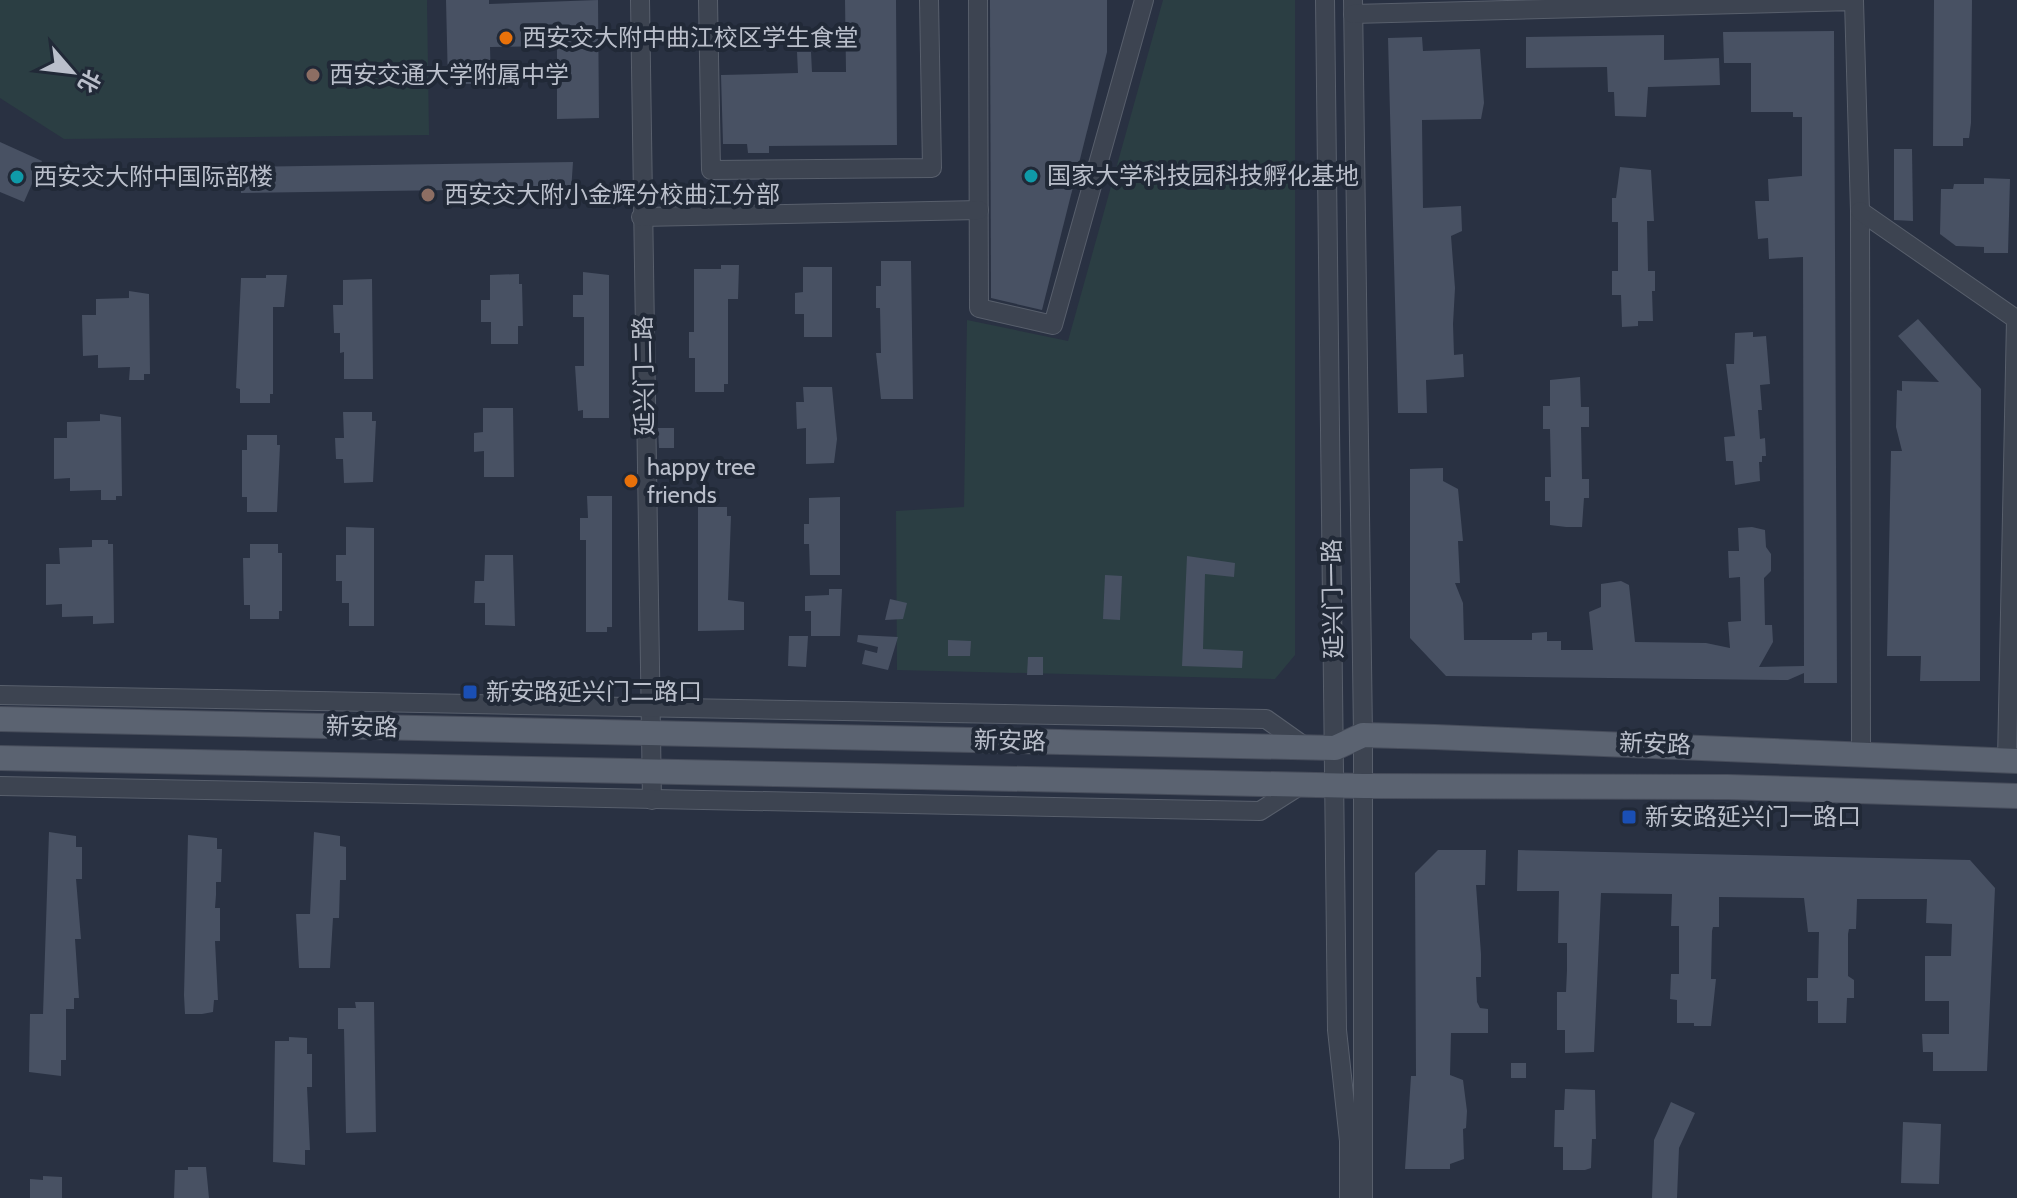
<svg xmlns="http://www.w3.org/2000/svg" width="2017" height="1198" font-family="Cabin,'Noto Sans SC',sans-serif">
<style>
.green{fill:#2b3e43}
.building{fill:#485163}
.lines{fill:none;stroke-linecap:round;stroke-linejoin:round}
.minor-casing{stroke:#585f6c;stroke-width:20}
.major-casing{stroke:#474d5b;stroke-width:26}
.minor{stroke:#3d4451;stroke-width:18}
.major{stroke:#5b6371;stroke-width:24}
.food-dot{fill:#e8710a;stroke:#212937;stroke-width:3}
.education-dot{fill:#8d6e63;stroke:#212937;stroke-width:3}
.culture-dot{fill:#0f9aa8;stroke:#212937;stroke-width:3}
.transit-dot{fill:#1a4fb4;stroke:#212937;stroke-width:3}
.labels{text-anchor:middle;stroke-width:8;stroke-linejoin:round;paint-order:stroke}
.poi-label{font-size:24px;fill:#babfcb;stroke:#212937;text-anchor:start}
.street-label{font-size:24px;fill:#babfcb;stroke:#212937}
</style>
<rect width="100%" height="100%" fill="#293142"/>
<!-- green -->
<g class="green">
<polygon points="0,0 427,0 429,135 64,139 0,98"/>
<polygon points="1163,0 1295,0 1295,655 1275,679 897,670 896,511 964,507 967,320 1068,341"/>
</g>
<!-- building -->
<g class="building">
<polygon points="446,0 489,0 489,4 598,0 599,118 557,119 557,46 490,47 491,84 448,84"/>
<polygon points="845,0 896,0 897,145 769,146 769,153 748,153 747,144 723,144 721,75 798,73 797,52 811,52 812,72 846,72"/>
<polygon points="990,0 1107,0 1107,52 1042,310 991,298"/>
<polygon points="1934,0 1972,0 1971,123 1969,138 1963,138 1963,146 1933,146"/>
<polygon points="1834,31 1837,683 1804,683 1804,673 1788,680 1446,676 1410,638 1410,469 1443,468 1443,481 1458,489 1463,541 1458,541 1460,583 1455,583 1463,603 1464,640 1532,640 1532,633 1547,632 1547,641 1561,641 1561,650 1593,650 1589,612 1601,607 1601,584 1621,581 1629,585 1635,642 1706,643 1730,648 1728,622 1741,621 1740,577 1729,578 1728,551 1739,551 1738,528 1752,527 1765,530 1766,547 1771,554 1771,571 1764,578 1765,625 1772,625 1773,642 1759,667 1804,666 1803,257 1769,259 1768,238 1758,239 1755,201 1769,201 1768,179 1802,176 1802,117 1793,117 1793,112 1751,112 1751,63 1724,63 1723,32"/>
<polygon points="1664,35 1664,60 1719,58 1720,85 1648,87 1646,117 1615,116 1614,92 1608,92 1607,67 1526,68 1526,37"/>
<polygon points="1422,37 1423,51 1480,49 1484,103 1481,119 1422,120 1423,208 1461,206 1462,231 1451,236 1455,288 1453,324 1454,355 1463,354 1464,377 1426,380 1427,413 1398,413 1388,38"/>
<polygon points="0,142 42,161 24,202 0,192"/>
<polygon points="1894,149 1912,149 1913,221 1894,220"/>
<polygon points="573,162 571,192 522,192 523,189 241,193 241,167"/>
<polygon points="1620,167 1651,170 1654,221 1647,221 1648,271 1655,271 1655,291 1652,291 1653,321 1638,321 1638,326 1622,327 1621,295 1612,295 1612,271 1618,271 1618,222 1612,222 1612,198 1616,198"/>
<polygon points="1984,178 2010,179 2008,253 1984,253 1984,247 1956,246 1940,234 1941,189 1953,189 1954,184 1984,184"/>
<polygon points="881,261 911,261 913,399 881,399 876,353 881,353 880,308 876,308 876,286 881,286"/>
<polygon points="721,265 739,265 738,299 728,299 728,384 724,384 724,392 695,392 695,358 689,358 689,332 694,332 694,269 721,269"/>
<polygon points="803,267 832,267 832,337 804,337 804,314 795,314 795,293 803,292"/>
<polygon points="583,272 609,275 609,418 583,418 583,410 578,411 575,366 584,366 584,317 573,317 573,295 583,295"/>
<polygon points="519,274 519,284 522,284 523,326 518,326 518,344 491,344 491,322 481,322 481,300 490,300 490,275"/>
<polygon points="266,275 287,275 284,307 273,307 273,394 270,394 270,403 240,403 240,389 236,388 241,278 266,278"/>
<polygon points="372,279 373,379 344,379 344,352 340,353 340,333 334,333 333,305 343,305 343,280"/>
<polygon points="129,291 149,294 150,374 144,374 144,380 129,380 130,367 98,368 98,355 83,356 82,315 96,315 96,299 129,298"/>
<polygon points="1918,319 1981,389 1980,681 1920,681 1921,656 1887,656 1891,451 1902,451 1896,427 1897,390 1902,391 1902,381 1939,382 1898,336"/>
<polygon points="1753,332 1753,337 1766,336 1770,384 1760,385 1762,410 1758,410 1760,439 1765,438 1766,456 1762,456 1762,462 1759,462 1760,481 1735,485 1733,461 1726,461 1724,437 1735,436 1726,364 1734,364 1735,333"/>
<polygon points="1580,377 1581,407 1589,407 1589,427 1581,427 1582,479 1589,479 1589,498 1584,498 1582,527 1566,527 1550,525 1550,501 1545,501 1545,477 1551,477 1550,429 1543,429 1543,406 1550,406 1550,380"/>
<polygon points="803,387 832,387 837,439 834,463 806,464 806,428 797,429 796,402 804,402"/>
<polygon points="483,408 513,408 514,477 484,477 484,451 474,452 474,433 483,432"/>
<polygon points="343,412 372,412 372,421 376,421 373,482 344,483 343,459 336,459 335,438 344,438"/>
<polygon points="100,414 121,417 122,496 116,496 116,500 101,500 101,490 70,491 70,478 54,479 54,438 67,438 67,422 100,421"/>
<polygon points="658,428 674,428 674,448 659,448"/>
<polygon points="247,435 277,435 277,445 280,445 277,512 247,512 247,497 242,497 242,450 247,450"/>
<polygon points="587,496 612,496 612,627 607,627 607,632 586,632 586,540 580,540 580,518 588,518"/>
<polygon points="840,497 840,575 810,575 809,544 804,544 804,524 809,524 809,498"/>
<polygon points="698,507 727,507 727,516 731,516 728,600 744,602 744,630 698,631"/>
<polygon points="346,527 374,528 374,626 349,626 349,603 342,603 342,581 336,581 336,555 346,555"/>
<polygon points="92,540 108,540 108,544 113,544 114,623 93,624 93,616 62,617 62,604 46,605 46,564 60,564 59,548 92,547"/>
<polygon points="250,544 278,544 278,553 282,553 282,611 279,611 279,619 250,619 250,605 244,605 243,558 250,558"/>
<polygon points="485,555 513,555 515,626 485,625 485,603 474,603 475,581 484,581"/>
<polygon points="1187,556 1235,563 1234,577 1205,574 1203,649 1243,651 1242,668 1182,666"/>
<polygon points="1105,575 1122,576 1120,620 1103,619"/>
<polygon points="829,589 842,589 840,636 811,636 811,611 805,611 805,596 829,595"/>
<polygon points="890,599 907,603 903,619 885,620"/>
<polygon points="858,635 898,637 888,670 862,664 865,650 877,653 878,647 857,642"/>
<polygon points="789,636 808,636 806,667 788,666"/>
<polygon points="948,640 971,641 970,656 948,656"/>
<polygon points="1028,657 1043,657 1043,675 1027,675"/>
<polygon points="49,832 76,836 76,847 82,847 82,879 76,879 81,939 75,939 79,998 74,998 74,1009 66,1009 66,1060 61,1060 61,1076 29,1072 30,1014 43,1014"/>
<polygon points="314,832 340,836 340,846 346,847 346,880 340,880 339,918 333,918 330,968 299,968 296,914 310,914"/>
<polygon points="188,835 217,838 217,849 222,849 221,882 216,882 216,895 215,908 220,908 220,941 215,941 218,1000 214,1000 213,1012 202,1014 185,1014 184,995"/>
<polygon points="1438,850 1486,850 1485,885 1476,885 1481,954 1481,977 1476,977 1477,1002 1480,1008 1488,1009 1488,1033 1451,1033 1450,1075 1463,1080 1467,1111 1466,1128 1463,1129 1464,1159 1450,1164 1450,1169 1405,1169 1411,1076 1416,1076 1415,873"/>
<polygon points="1518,850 1970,860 1995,888 1987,1071 1933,1071 1933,1052 1923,1052 1922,1034 1949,1034 1949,1001 1925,1001 1925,956 1951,956 1952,924 1926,923 1927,899 1857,899 1856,929 1849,929 1848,934 1848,976 1854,980 1854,998 1847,998 1846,1023 1818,1023 1818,1001 1807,1001 1807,978 1818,978 1819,932 1808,932 1804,898 1719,897 1719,927 1713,927 1712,931 1711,979 1716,979 1711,1026 1694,1026 1694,1023 1677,1023 1677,1000 1670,999 1671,974 1679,974 1679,926 1671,926 1672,894 1601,893 1594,1052 1565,1053 1565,1030 1557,1030 1557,992 1566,992 1567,970 1567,943 1558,943 1559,891 1517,891"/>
<polygon points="355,1002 374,1002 376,1132 346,1133 344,1029 338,1029 338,1008 356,1008"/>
<polygon points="289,1037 307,1038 307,1054 312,1054 312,1087 307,1087 310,1150 305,1150 305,1165 273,1162 275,1041 289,1041"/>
<rect x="1511" y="1063" width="15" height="15"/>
<polygon points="1565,1089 1595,1090 1596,1139 1592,1139 1591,1168 1585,1170 1563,1170 1563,1147 1554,1147 1555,1110 1564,1110"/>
<polygon points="1671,1102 1695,1113 1679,1148 1677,1198 1652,1198 1654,1140"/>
<polygon points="1903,1122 1941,1124 1939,1184 1901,1183"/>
<polygon points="188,1167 206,1167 209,1198 174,1198 175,1170 188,1170"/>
<polygon points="43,1176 62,1177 62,1198 30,1198 30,1179 43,1180"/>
</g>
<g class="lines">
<defs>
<g id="minor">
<polyline points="640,0 652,800"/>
<polyline points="708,0 711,170 932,168 929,0"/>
<polyline points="978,0 979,308 1053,325 1144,0"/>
<polyline points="1325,0 1337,1030 1349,1141 1349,1198"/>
<polyline points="1353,0 1363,735 1363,1198"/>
<polyline points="1353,14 1854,1 1860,211 1861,751"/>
<polyline points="1860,211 2016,319 2007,760"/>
<polyline points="641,217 979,210"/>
<polyline points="0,695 1266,719 1307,748"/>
<polyline points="0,786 1260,811 1301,785"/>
</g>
<g id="major">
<polyline points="0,719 1335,748 1363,735 1435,737 2017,761"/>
<polyline points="0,758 1363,786 1728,787 2017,796"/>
</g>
</defs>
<!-- minor casing -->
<use href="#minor" class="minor-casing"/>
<!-- major casing -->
<use href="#major" class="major-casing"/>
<!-- minor -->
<use href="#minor" class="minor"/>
<!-- major -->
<use href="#major" class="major"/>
</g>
<!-- markers -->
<g class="food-dot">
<circle cx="506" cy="38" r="8"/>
<circle cx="631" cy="481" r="8"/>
</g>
<g class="education-dot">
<circle cx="313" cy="75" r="8"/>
<circle cx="428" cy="195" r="8"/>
</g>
<g class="culture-dot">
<circle cx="1031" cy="176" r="8"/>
<circle cx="17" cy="177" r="8"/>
</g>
<g class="transit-dot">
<rect x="462" y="684" width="16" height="16" rx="4"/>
<rect x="1621" y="809" width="16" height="16" rx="4"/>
</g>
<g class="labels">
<!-- poi labels -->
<g class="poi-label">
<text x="522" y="46">西安交大附中曲江校区学生食堂</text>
<text x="329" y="83">西安交通大学附属中学</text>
<text x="1047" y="184">国家大学科技园科技孵化基地</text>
<text x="33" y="185">西安交大附中国际部楼</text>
<text x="444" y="203">西安交大附小金辉分校曲江分部</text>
<text x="647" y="475">happy tree<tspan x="647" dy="28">friends</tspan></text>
<text x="486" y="700">新安路延兴门二路口</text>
<text x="1645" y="825">新安路延兴门一路口</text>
</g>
<!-- street labels -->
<g class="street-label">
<text transform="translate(644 376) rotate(-91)" y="8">延兴门二路</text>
<text transform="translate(1333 599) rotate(-91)" y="8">延兴门一路</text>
<text transform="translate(362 727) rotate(1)" y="8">新安路</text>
<text transform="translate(1010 741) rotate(1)" y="8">新安路</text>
<text transform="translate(1655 744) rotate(2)" y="8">新安路</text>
</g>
</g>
<!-- north arrow -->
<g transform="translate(72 72) rotate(118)" stroke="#212937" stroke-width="6" paint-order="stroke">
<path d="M0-6L14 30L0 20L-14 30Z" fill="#babfcb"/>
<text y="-12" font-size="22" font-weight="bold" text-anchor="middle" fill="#babfcb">北</text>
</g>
</svg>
